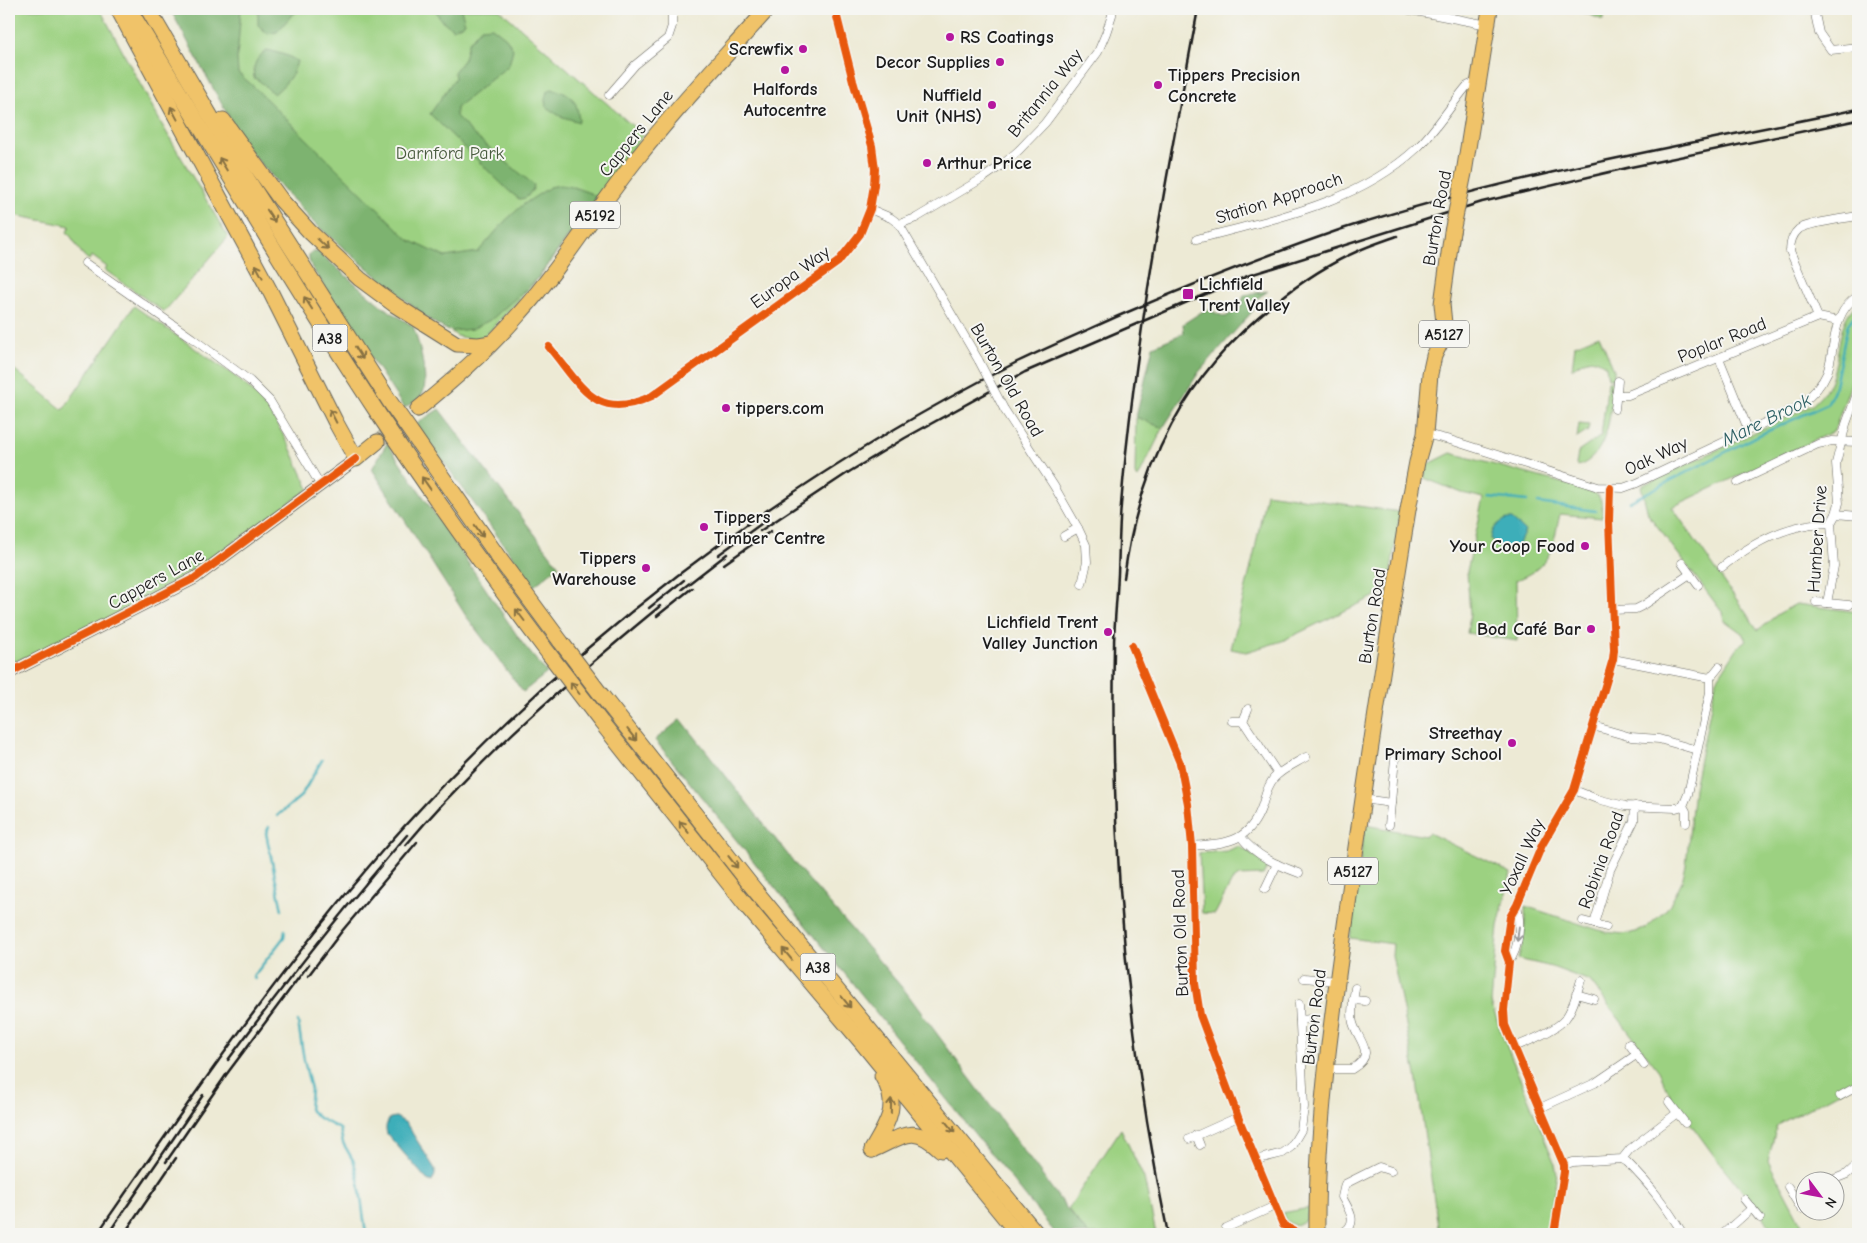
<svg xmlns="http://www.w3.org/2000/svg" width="1867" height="1243" font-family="'Comic Neue',sans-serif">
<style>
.green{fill:#9cd181;stroke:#5c764e}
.forest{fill:#7db36f;stroke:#4c6846}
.water{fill:#3eaeb9;stroke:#2d656a}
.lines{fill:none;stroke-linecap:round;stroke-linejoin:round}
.stream{stroke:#3eaeb9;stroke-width:2.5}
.highway-tunnel{stroke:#c3c1b0;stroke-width:15;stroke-dasharray:15 8;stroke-linecap:butt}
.street-casing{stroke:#65645d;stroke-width:9}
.secondary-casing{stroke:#65645d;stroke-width:13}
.highway-casing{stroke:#65645d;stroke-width:17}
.street{stroke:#fff;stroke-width:8}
.secondary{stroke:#f9e7c3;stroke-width:11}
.highway{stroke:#f0c369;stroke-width:15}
.rail{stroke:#1c1c1c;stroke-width:2.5}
.street-bridge-casing{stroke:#65645d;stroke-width:9;stroke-linecap:butt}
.highway-bridge-casing{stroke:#65645d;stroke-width:17;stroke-linecap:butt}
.street-bridge{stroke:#fff;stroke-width:8}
.highway-bridge{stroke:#f0c369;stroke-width:15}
.cycleway-casing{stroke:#f6f6f2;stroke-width:11}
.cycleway{stroke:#e8590c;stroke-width:8}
.oneway{stroke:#867042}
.oneway2{stroke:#999}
.poi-dot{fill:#b5179e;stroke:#f6f6f2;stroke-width:2}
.labels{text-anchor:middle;stroke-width:4;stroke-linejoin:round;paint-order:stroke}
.shield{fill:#f6f6f2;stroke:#5d5d5c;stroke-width:1}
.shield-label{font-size:16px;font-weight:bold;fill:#1c1c1c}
.poi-label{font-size:18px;font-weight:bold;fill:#1c1c1c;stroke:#f6f6f2;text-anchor:end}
.street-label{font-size:18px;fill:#1c1c1c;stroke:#f6f6f2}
.park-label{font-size:18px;fill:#495b3f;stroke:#f6f6f2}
.water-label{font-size:19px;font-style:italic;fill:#2b5e63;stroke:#f6f6f2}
</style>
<rect width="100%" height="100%" fill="#f6f6f2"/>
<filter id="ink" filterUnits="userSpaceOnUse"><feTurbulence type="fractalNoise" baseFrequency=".02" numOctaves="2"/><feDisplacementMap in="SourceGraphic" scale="10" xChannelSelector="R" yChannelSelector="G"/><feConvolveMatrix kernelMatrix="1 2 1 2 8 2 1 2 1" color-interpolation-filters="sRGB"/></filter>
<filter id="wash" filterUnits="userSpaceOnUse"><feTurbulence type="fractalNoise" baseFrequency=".0096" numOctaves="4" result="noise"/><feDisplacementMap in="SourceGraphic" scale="20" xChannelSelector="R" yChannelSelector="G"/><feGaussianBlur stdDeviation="1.12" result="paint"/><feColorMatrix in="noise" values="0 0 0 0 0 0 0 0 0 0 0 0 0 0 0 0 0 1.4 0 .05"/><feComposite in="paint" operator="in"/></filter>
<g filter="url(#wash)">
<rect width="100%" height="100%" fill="#edead5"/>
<!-- green -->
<g class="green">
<path d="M9,9H100L161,123L228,237L164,312L105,270L107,267L92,256L89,260C79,254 75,240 67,232L70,226L9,214Z"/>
<polygon points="170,9 499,9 643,135 537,280 485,336 474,340 457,336 371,271 314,223"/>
<polygon points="1575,9 1608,9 1603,20"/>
<path d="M1858,303V364L1834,431L1672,507L1758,630L1778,614L1796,604L1858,612V1082L1777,1125L1768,1161L1807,1234H1777L1715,1157L1671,1097L1659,1071L1590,981L1552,967L1518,959C1524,943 1526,923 1525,906L1605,932L1624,934L1636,932L1647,927L1665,911L1672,901L1682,881L1686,865L1694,788L1716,681L1738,647L1747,640L1743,634L1724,620L1722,612L1648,514L1641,486L1812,405C1820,398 1827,390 1831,380C1841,356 1836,320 1858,303Z"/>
<path d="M134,306L236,377L253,392L267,407L288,443L309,489C262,522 216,557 166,586C116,616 63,642 9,664V365L63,410Z"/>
<path d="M1599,335L1614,370V378H1608L1606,366C1591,355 1586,359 1572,369L1575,345Z"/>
<path d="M1614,380C1611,407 1610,456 1578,466L1576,465L1578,452L1601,436L1608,381Z"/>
<polygon points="1136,417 1163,428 1138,478 1135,475"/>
<polygon points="1579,424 1589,425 1588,431 1577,438"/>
<path d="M1451,453L1584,489C1603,495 1602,500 1602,518L1560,514C1552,549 1552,566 1516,580L1517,641L1467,633L1470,615L1467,571L1484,498L1462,493L1424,478L1427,465Z"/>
<polygon points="1266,493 1400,512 1388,590 1282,641 1246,652 1231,649 1254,554"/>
<polygon points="1365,825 1426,836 1429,833 1511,873 1498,926 1491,1003 1503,1037 1555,1164 1557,1174 1547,1234 1439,1234 1416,1075 1392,955 1393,944 1350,938"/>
<polygon points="1239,846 1269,865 1263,875 1239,876 1232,881 1215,914 1202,913 1199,853 1227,851"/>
<polygon points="1121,1129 1144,1178 1156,1234 1088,1234 1068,1209"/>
<path d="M1309,1208L1306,1220L1301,1224C1290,1226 1286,1222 1282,1213Z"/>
</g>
<!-- forest -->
<g class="forest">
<polygon points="170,9 241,9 237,58 238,73 252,85 409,240 445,257 478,252 506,220 524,204 550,187 560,185 573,187 590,193 597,197 536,280 492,319 472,329 454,331 447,330 428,319 314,223 244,145"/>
<polygon points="258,9 301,9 291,16 277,32 268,34 258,25"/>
<polygon points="435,9 461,9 465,23 453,29 440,19"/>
<polygon points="492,27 506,38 513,49 509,65 456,108 456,116 474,135 534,185 533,189 526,198 519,199 509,191 430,114 455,78 454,72 464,59 468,43 481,28"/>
<path d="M268,50L288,56L297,61C294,75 285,85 274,94C266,88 263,82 254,78C252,65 257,56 268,50Z"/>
<path d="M552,89C574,95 577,100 579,122L560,116L546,107L545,100L547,91Z"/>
<path d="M312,252H318L383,307L413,326C418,340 428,376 424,390C422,399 412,404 404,408L312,268L309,260V254Z"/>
<polygon points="1268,291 1255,300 1258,305 1199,372 1163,428 1136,417 1153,346 1184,333 1183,324 1203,311 1209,310 1225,317 1240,309 1244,295"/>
<polygon points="439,409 559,566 534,586 416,424"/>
<polygon points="387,443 523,644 547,673 523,692 466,616 372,469"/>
<polygon points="681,719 796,865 906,992 1067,1209 1088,1234 1056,1234 655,740"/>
</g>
<!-- water -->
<g class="water">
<path d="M1507,519H1512L1525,531L1517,548H1499L1491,539C1492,528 1498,523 1507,519Z"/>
<path d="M396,1117L406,1123L435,1169V1175L432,1182L427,1180L387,1134C385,1127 386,1124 390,1118Z"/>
</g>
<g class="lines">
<!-- stream -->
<g class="stream">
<polyline points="1489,497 1527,501"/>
<polyline points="1629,502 1757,436 1827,404 1834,390 1848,324 1858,312"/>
<polyline points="1538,503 1596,511"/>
<polyline points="277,816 301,796 322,760"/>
<polyline points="269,827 266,833 282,910"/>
<polyline points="255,979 253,977 284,937 285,930"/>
<polyline points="298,1022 304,1060 311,1090 309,1109 319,1118 340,1129 343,1143 354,1162 359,1183 366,1234"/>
</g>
</g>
</g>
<g filter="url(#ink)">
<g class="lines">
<!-- highway-tunnel -->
<polyline class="highway-tunnel" points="377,442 418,409"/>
<defs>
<g id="street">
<polyline points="1405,9 1488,25"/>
<polyline points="1814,9 1819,33 1831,50 1858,47"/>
<polyline points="609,95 635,65 668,38 672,26 672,9"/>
<polyline points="870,209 891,218 899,224 979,361"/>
<polyline points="899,224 916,218 983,178 1002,165 1019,150 1045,123 1098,52 1106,33 1112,15 1112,9"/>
<path d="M1197,239C1273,219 1358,203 1417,148C1437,129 1450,106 1467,86L1471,84L1478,85"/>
<polyline points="85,263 192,338 250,381 270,401 321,486"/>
<path d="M1818,317L1790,251C1790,242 1792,235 1799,229C1807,223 1846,218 1858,216"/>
<path d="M549,347C581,385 595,423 652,396L838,262L860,234L870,209L874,185L875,169L872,146L853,81L835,9"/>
<polyline points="1719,358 1748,429"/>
<polyline points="1616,395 1628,395 1818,317 1838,321"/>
<polyline points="1004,409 1054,486 1078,528 1086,545 1087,562 1082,584"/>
<polyline points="1615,409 1618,381"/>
<path d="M1425,434L1450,440L1598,487L1623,488L1637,483L1800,406C1810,396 1821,387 1827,373C1836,348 1831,312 1858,296"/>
<polyline points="1738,482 1818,444 1832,441 1858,442"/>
<polyline points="1836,514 1858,516"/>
<polyline points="1064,536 1078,528"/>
<polyline points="1682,563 1698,585"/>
<path d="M1722,567C1746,548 1776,530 1807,525C1815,523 1823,524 1831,523"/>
<polyline points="1816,602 1849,605"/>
<polyline points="1827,603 1834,566 1831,523 1836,514 1839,503 1836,463 1846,424 1858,391"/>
<polyline points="1612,610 1636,609 1644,605 1690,574"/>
<polyline points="1132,646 1180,763 1188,804 1192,846 1195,983 1200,1015 1238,1117 1283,1225 1299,1234"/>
<polyline points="1613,659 1710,678"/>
<polyline points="1232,721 1243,721 1248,709"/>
<polyline points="1243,721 1278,774"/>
<polyline points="1593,726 1631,737 1659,739 1697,750"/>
<polyline points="1574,790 1597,799 1625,806 1676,808 1683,806"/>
<polyline points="1363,799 1391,803"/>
<polyline points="1686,823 1686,811 1683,806 1688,794 1710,692 1710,678 1719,667"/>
<polyline points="1389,825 1395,758"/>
<path d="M1241,837C1256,856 1277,865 1299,873"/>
<path d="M1192,846C1227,843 1249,843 1262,806C1265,797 1267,786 1274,778C1282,769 1296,763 1306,757"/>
<polyline points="1265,889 1277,864"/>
<polyline points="1583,921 1606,927"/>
<polyline points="1594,924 1610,870 1634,821 1635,806"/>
<path d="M1509,962C1520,946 1521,923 1517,905"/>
<polyline points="1304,978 1337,981"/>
<polyline points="1576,994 1594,999"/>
<polyline points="1353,1000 1365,1001"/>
<polyline points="1300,1020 1311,1019"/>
<polyline points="1629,1044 1644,1065"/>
<path d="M1514,1047C1527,1042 1556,1030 1565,1019C1573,1009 1577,993 1581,980"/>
<path d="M1326,1069H1352C1378,1054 1358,1041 1353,1023C1350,1012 1354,998 1355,988"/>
<polyline points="1840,1096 1858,1086"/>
<polyline points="1669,1102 1685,1123"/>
<polyline points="1540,1108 1595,1083 1636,1055"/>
<polyline points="1196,1135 1200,1145"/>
<polyline points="1189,1139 1238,1117"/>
<path d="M1622,1159L1627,1162C1651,1186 1666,1206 1683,1234"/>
<polyline points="1255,1160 1283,1153 1291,1147 1301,1130 1304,1107 1299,1004"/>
<polyline points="1564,1165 1573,1162 1622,1159 1630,1149 1677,1113"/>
<polyline points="1832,1180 1847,1174 1858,1164"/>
<polyline points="1788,1187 1801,1209"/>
<polyline points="1794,1197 1804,1191"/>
<polyline points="1744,1199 1760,1218"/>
<polyline points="1229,1234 1226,1228 1275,1206"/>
<path d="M1340,1234C1360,1225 1350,1211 1342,1197L1345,1184L1379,1167L1391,1171"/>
<polyline points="1554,1234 1564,1172 1564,1165 1505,1025 1504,1010 1509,962 1505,951 1510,917 1517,905 1542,845 1574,790 1613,659 1614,650 1609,521 1610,488"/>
<polyline points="1723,1234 1752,1208"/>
</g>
<polyline id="secondary" points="9,673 195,578 356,459"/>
<g id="highway">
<polyline points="118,9 271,293 335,421 356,459 377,442"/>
<path d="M129,9C212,146 293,284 381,418C434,498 491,577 549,654"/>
<polyline points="148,9 246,177 390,402 499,558 561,642"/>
<polyline points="223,120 281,200 310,232 360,279 395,305 457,344 479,345 491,343"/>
<polyline points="1464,173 1490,9"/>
<path d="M418,409C454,380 490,348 520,313C564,264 598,207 639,156C678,106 722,60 764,13L765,9"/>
<polyline points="602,696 750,884 1037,1234"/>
<polyline points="601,722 749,909 863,1044 1018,1234"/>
<path d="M872,1150C903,1137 912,1122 941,1150"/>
<path d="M872,1150C887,1123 901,1106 882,1076"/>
<path d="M1317,1234C1316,1128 1331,1023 1346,918C1365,781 1386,645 1408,510L1417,462L1425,434L1430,374L1434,356L1445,333L1442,304L1452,232"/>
</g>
</defs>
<!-- street casing -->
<use href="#street" class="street-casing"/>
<!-- secondary casing -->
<use href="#secondary" class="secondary-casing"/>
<!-- highway casing -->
<use href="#highway" class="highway-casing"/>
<!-- street -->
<use href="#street" class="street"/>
<!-- secondary -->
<use href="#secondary" class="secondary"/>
<!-- highway -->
<use href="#highway" class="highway"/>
<!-- rail -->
<g class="rail">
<polyline points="760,531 849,472 905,438 1025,372 1250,275 1482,202 1631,167 1858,120"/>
<polyline points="718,555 765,521"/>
<polyline points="724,564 771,531"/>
<path d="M1124,578C1139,465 1185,375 1275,303C1300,283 1328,264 1358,251C1370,245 1384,241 1397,236"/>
<polyline points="682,589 727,554"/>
<polyline points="649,608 684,580"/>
<polyline points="657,616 692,588"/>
<path d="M406,845C481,756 570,680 660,606"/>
<polyline points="308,976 342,931 417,842"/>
<path d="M228,1060C285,983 344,908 407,835"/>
<polyline points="166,1162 226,1075 309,964"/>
<path d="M97,1234C188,1103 278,971 383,850C560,649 778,483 1017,362C1050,346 1083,332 1116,317C1190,285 1264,256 1339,230C1508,175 1685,145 1858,109"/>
<polyline points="108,1234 203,1095"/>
<polyline points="124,1234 176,1158"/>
<path d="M1168,1234C1128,1043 1110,844 1114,648C1114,623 1117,599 1118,574C1119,551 1119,528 1121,505C1135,339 1167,173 1198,9"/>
</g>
<defs>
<polyline id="street-bridge" points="979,361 1004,409"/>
<g id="highway-bridge">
<polyline points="1452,232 1464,173"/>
<polyline points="561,642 602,696"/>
<polyline points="549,654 601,722"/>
</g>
</defs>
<!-- street-bridge casing -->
<use href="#street-bridge" class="street-bridge-casing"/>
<!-- highway-bridge casing -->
<use href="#highway-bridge" class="highway-bridge-casing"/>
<!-- street-bridge -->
<use href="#street-bridge" class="street-bridge"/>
<!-- highway-bridge -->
<use href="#highway-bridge" class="highway-bridge"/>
<defs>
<g id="cycleway">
<path d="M549,347C581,385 595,423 652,396L838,262L860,234L870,209L874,185L875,169L872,146L853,81L835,9"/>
<polyline points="1132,646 1180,763 1188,804 1192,846 1195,983 1200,1015 1238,1117 1283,1225 1299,1234"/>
<polyline points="9,673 195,578 356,459"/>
<polyline points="1554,1234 1564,1172 1564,1165 1505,1025 1504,1010 1509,962 1505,951 1510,917 1517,905 1542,845 1574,790 1613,659 1614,650 1609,521 1610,488"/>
</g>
</defs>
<!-- cycleway casing -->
<use href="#cycleway" class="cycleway-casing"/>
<!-- cycleway -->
<use href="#cycleway" class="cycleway"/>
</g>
<!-- one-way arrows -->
<defs><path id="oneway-shaft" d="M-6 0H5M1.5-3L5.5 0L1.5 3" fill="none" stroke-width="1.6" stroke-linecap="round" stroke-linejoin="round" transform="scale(1.25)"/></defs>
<g class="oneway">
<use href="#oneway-shaft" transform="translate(174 113) rotate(-118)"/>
<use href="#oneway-shaft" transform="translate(223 164) rotate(-121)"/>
<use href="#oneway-shaft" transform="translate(271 216) rotate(57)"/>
<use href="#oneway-shaft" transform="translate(323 244) rotate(43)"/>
<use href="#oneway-shaft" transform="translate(259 271) rotate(-118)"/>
<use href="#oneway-shaft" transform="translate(308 303) rotate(-123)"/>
<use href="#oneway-shaft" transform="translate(359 353) rotate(58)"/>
<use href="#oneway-shaft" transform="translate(333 416) rotate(-117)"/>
<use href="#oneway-shaft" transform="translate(426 483) rotate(-125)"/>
<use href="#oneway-shaft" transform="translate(479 531) rotate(55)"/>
<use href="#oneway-shaft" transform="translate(520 615) rotate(-127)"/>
<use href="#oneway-shaft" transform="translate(575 688) rotate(-127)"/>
<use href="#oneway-shaft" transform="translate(632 735) rotate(52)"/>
<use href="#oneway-shaft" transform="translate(684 827) rotate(-128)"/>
<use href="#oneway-shaft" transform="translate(733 862) rotate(52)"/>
<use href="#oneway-shaft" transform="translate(787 954) rotate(-130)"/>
<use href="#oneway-shaft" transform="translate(846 1002) rotate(51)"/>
<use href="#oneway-shaft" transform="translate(891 1106) rotate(-89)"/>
<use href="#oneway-shaft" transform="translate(950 1127) rotate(50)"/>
</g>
<use class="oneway2" href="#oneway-shaft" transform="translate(1518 934) rotate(97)"/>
</g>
<!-- markers -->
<g class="poi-dot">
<circle cx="950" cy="37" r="5"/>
<circle cx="803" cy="49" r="5"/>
<circle cx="1000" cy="62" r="5"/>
<circle cx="785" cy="70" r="5"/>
<circle cx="1158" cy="85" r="5"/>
<circle cx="992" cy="105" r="5"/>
<circle cx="927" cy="163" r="5"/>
<rect x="1182" y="288" width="12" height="12" rx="2.5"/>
<circle cx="726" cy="408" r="5"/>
<circle cx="704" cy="527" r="5"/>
<circle cx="1585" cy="546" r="5"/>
<circle cx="646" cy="568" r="5"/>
<circle cx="1591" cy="629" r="5"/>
<circle cx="1108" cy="632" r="5"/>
<circle cx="1512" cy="743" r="5"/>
</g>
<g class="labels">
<!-- shield labels -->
<g class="shield">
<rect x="570" y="201.5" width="50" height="27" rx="4"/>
<rect x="1419" y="320.5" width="50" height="27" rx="4"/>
<rect x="312.5" y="324.5" width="35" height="27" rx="4"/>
<rect x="1328" y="857.5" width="50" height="27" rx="4"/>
<rect x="800.5" y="953.5" width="35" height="27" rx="4"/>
</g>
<g class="shield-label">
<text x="595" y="221">A5192</text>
<text x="1444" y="340">A5127</text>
<text x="330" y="344">A38</text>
<text x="1353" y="877">A5127</text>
<text x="818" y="973">A38</text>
</g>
<!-- poi labels -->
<g class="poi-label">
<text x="960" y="43" text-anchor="start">RS Coatings</text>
<text x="793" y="55">Screwfix</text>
<text x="990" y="68">Decor Supplies</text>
<text x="1168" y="81" text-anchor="start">Tippers Precision<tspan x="1168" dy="21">Concrete</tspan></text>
<text x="785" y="95" text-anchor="middle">Halfords<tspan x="785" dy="21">Autocentre</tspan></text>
<text x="982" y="101">Nuffield<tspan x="982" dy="21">Unit (NHS)</tspan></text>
<text x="937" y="169" text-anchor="start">Arthur Price</text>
<text x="1199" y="290" text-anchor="start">Lichfield<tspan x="1199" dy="21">Trent Valley</tspan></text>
<text x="736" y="414" text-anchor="start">tippers.com</text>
<text x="714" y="523" text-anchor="start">Tippers<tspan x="714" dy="21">Timber Centre</tspan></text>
<text x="1575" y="552">Your Coop Food</text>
<text x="636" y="564">Tippers<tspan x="636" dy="21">Warehouse</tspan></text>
<text x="1098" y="628">Lichfield Trent<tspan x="1098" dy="21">Valley Junction</tspan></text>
<text x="1581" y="635">Bod Café Bar</text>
<text x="1502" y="739">Streethay<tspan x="1502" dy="21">Primary School</tspan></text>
</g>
<!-- street labels -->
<g class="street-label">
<text transform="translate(1045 93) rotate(-51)" y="6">Britannia Way</text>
<text transform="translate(636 133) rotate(-51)" y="6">Cappers Lane</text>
<text transform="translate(1279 198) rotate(-18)" y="6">Station Approach</text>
<text transform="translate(1437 218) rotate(-80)" y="6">Burton Road</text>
<text transform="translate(790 277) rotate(-36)" y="6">Europa Way</text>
<text transform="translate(1722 340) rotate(-22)" y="6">Poplar Road</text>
<text transform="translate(1007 380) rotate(60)" y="6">Burton Old Road</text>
<text transform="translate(1656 456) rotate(-25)" y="6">Oak Way</text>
<text transform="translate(1817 539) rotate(-86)" y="6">Humber Drive</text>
<text transform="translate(156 579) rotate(-29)" y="6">Cappers Lane</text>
<text transform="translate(1372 616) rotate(-81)" y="6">Burton Road</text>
<text transform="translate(1522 857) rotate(-65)" y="6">Yoxall Way</text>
<text transform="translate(1601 860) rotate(-70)" y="6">Robinia Road</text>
<text transform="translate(1180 933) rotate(-92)" y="6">Burton Old Road</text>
<text transform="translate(1314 1017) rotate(-83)" y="6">Burton Road</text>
</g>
<!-- park labels -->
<g class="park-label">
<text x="450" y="159">Darnford Park</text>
</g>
<!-- water labels -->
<g class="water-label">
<text transform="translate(1766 419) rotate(-26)" y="7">Mare Brook</text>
</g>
</g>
<!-- margin -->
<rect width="1867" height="1243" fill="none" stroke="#f6f6f2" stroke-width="30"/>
<!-- north arrow -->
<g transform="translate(1820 1196) rotate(122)"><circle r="24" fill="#f6f6f2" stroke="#9f9f9c"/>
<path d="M0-4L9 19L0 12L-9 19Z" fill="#b5179e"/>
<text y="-8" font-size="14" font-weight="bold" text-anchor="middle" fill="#1c1c1c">N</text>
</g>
</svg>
